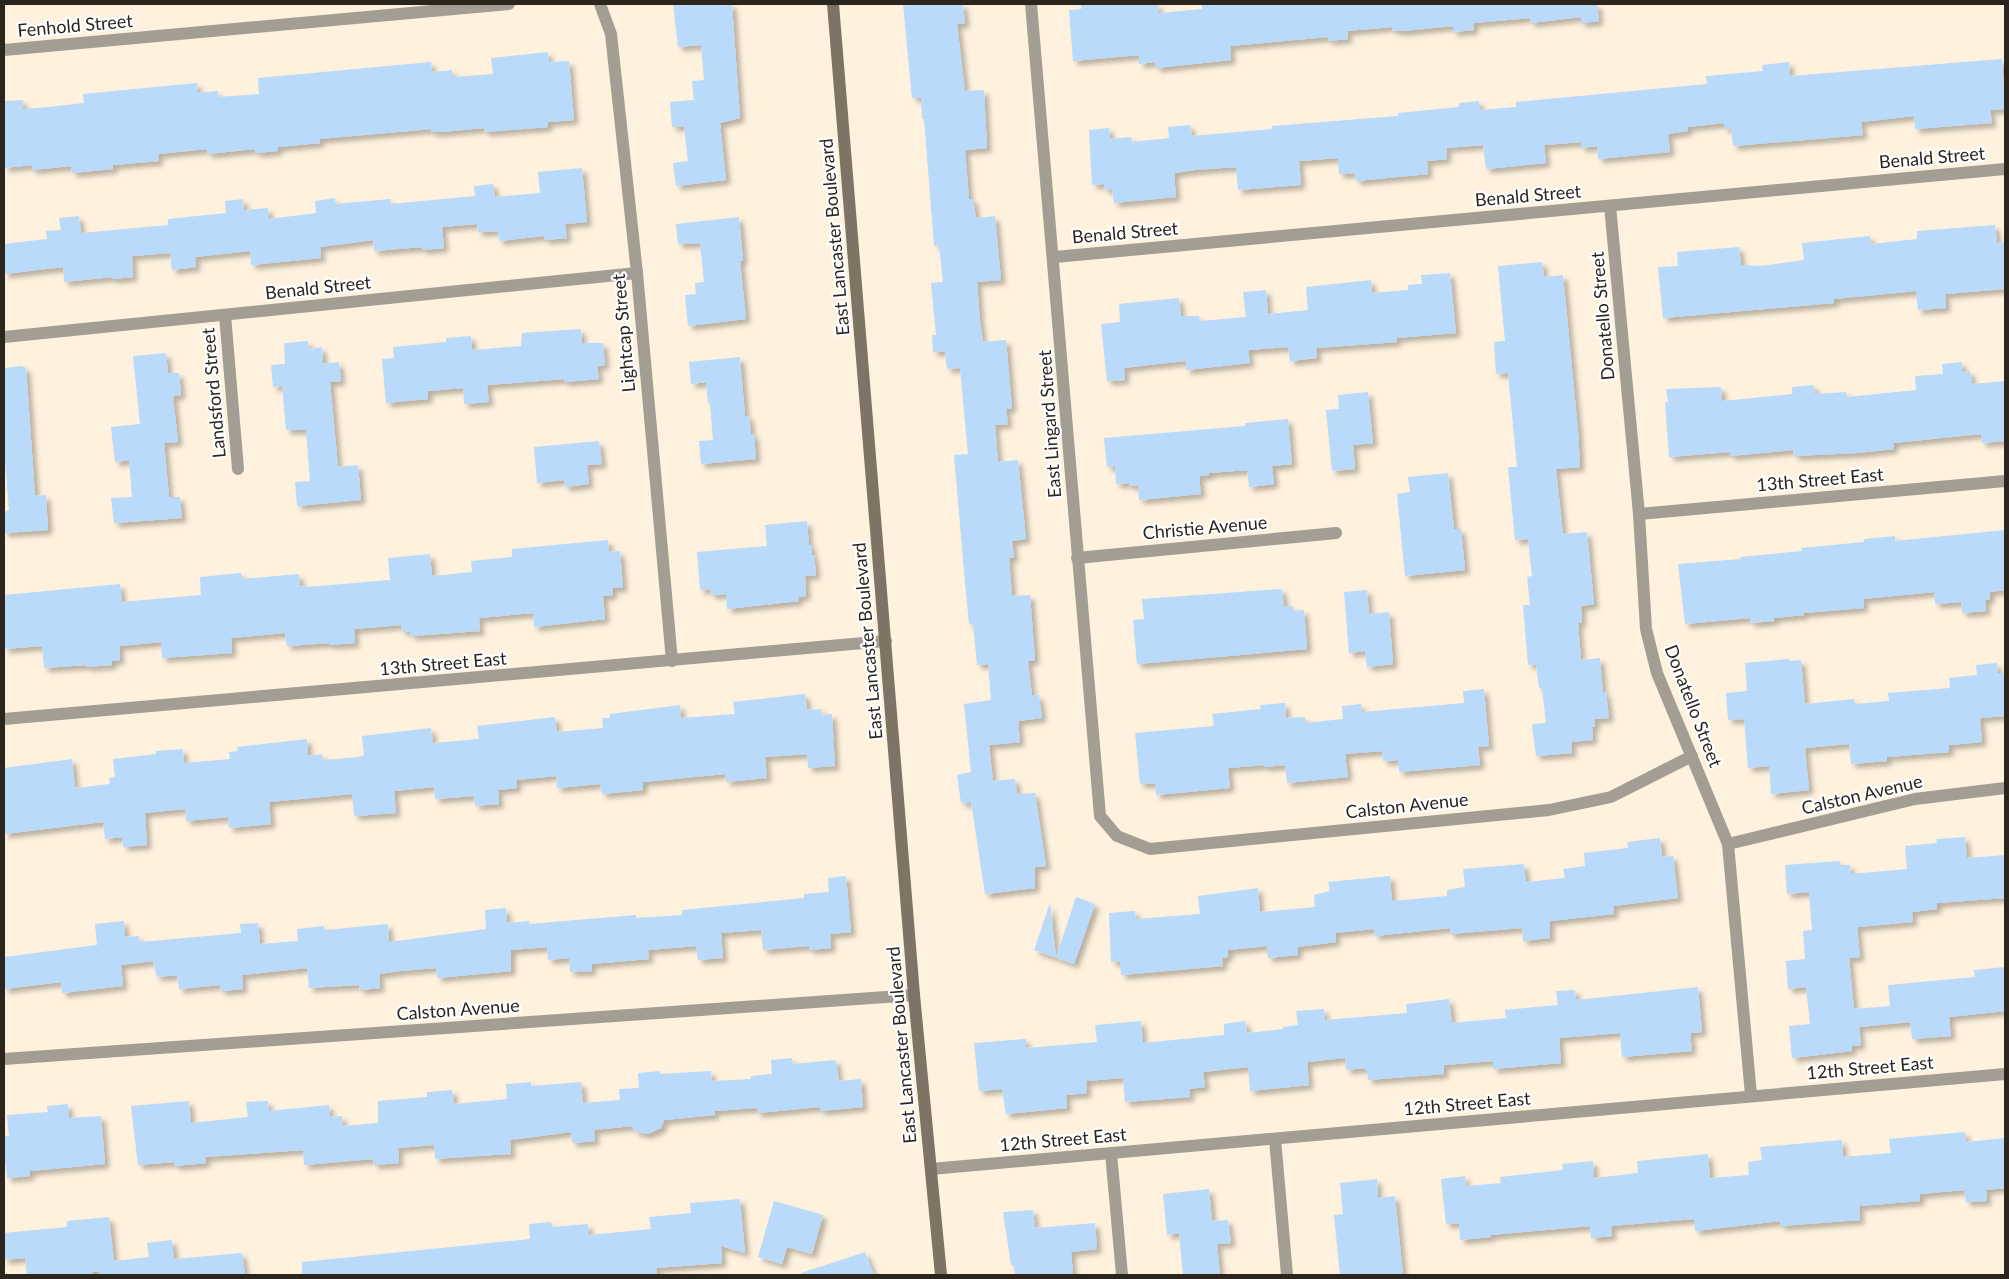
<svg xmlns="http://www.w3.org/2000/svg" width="2009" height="1279" font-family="Lato,sans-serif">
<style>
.building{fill:#b9dafa;filter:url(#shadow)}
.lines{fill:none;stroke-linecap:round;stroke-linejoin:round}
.lane{stroke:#a49d93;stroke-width:12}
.street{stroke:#a49d93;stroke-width:12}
.secondary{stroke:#7e7466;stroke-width:12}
.labels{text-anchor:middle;stroke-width:4.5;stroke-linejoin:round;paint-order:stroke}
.street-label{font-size:18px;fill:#2b251d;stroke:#fff}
</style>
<defs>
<filter id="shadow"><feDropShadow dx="4.5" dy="4.5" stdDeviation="2.5" flood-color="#0004"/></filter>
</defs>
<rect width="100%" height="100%" fill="#fef1de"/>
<!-- building -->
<g class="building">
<polygon points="673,4 732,4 740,118 720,123 726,180 676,186 673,163 688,161 684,126 672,127 670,102 694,100 692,81 704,80 701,45 678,47"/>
<polygon points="903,4 963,4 965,24 957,24 965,91 984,90 987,148 965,150 969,199 973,199 976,218 995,216 1001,280 977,282 980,322 983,342 1006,340 1012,408 1006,409 1008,424 995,425 998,462 1018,460 1026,539 1012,541 1014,558 1009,558 1012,596 1030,595 1035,660 1028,661 1032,696 1039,695 1042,718 1018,721 1020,742 989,745 993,781 1015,779 1017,794 1035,793 1046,866 1035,867 1035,888 985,894 971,802 961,803 957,775 971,772 964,704 991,700 988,664 977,665 973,624 969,624 965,582 954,455 968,454 960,368 947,369 945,351 933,352 932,335 936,335 931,283 943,282 939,245 934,245 924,119 922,119 921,98 912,98"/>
<polygon points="1081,4 1158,4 1159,13 1202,9 1202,5 1216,4 1597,4 1599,21 1581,23 1581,17 1531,23 1530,18 1473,23 1474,30 1453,32 1453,26 1404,31 1392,30 1392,27 1347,31 1348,39 1328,41 1328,37 1230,46 1231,60 1156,68 1155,62 1139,64 1139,55 1073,61 1069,10 1081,9"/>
<polygon points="548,52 549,62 569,61 574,120 548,122 548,127 485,132 484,128 441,132 431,132 431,129 319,139 320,143 278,147 278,151 255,153 255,149 208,154 207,149 158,154 159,161 113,165 113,169 72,173 71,166 32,170 32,165 4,168 4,101 23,100 23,109 48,107 84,103 83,94 197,83 198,93 218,91 218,97 259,94 258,78 431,62 432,72 452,70 453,77 493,74 491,58"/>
<polygon points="2002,59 2005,109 1990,110 1992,123 1915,129 1914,116 1861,122 1863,135 1733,146 1731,128 1724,129 1724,123 1688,127 1688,131 1668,134 1670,152 1598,159 1597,146 1581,148 1581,142 1544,145 1546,163 1486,169 1483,145 1446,148 1447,159 1427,161 1428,174 1356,181 1355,173 1339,174 1338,158 1299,161 1301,185 1238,190 1236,167 1195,170 1174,173 1176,197 1114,203 1112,189 1105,190 1104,184 1092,185 1089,130 1109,128 1110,139 1131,137 1132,142 1169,138 1168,127 1190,125 1192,136 1272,129 1272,126 1398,116 1398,113 1459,107 1459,103 1479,101 1480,110 1516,107 1516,102 1707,84 1706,76 1763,71 1762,65 1789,62 1790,76"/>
<polygon points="582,168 587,222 565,224 567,238 545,240 544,236 499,241 498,231 478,232 477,224 442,227 444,248 422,250 422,247 374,251 373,240 320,247 321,258 251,265 250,251 195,257 196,267 172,270 170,253 132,256 133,277 112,279 112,277 64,282 63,267 4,274 4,244 47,239 46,231 61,230 59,218 79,216 81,233 168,225 168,219 226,213 225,201 243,199 244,210 268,208 269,219 316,213 315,201 335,198 335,204 390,199 391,204 475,196 474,186 493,184 495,197 540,193 538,172"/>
<polygon points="739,217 743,260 740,261 746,319 688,326 685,295 696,294 695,283 704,282 700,243 678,244 676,224"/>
<polygon points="1995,225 1997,243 2005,242 2005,289 1945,294 1946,308 1918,310 1916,291 1834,299 1834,303 1663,318 1658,267 1678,266 1677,252 1739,247 1741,265 1761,266 1804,260 1802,243 1870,236 1871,244 1917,239 1917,231"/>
<polygon points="1542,262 1544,277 1563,275 1578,431 1580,467 1556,469 1563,534 1587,532 1594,604 1581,606 1582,622 1578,623 1581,660 1600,658 1603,693 1606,692 1609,718 1595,719 1595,727 1592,727 1593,740 1571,742 1572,753 1536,756 1532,724 1546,723 1542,688 1539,688 1536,664 1528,665 1523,605 1530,605 1527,577 1532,576 1528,539 1515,540 1508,467 1517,467 1508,373 1496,374 1494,342 1505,341 1498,266"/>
<polygon points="1450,273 1456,333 1396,338 1397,342 1316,348 1317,358 1290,361 1288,347 1248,350 1250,363 1186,370 1186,361 1148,365 1124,368 1125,380 1107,381 1101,324 1120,322 1119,304 1179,298 1181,316 1199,316 1200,321 1246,317 1243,292 1266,290 1268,314 1308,310 1306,287 1371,280 1372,293 1408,290 1408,285 1422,284 1421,275"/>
<polygon points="581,329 582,343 603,343 605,365 597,366 599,379 564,382 564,379 487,385 489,402 464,404 463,388 428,391 428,399 386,403 382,359 394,358 393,347 446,342 446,338 471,336 472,350 521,346 522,333"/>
<polygon points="308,341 309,349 322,347 323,364 339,362 341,381 330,382 338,467 358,465 361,500 297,506 295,482 310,481 306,430 286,430 282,386 273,387 271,365 285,364 284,344 286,343"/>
<polygon points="166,353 168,373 179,373 181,395 173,396 178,442 164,443 169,497 180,497 182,518 114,523 111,498 132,497 129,460 115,462 111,427 140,424 133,356"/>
<polygon points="740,357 745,416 749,416 751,434 754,434 756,459 701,464 699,441 713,440 710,403 708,403 706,382 691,384 689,362"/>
<polygon points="1962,362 1962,372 1970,371 1972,384 2005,381 2005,441 1982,443 1981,434 1893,443 1894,449 1857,453 1794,456 1793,450 1730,456 1730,452 1669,457 1665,402 1668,402 1666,389 1721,387 1722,401 1792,394 1792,387 1814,385 1815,394 1846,392 1847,397 1916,390 1915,376 1943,374 1942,364"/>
<polygon points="22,366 26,368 35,496 46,495 48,530 4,533 4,512 9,510 4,449 4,368"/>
<polygon points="1368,392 1373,443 1353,445 1355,469 1332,471 1326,410 1339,409 1338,395"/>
<polygon points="1288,419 1292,464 1272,466 1274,484 1249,487 1247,470 1209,473 1209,475 1199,476 1201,494 1139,500 1138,485 1130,486 1129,483 1116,484 1115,466 1107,467 1104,438 1245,426 1245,423"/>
<polygon points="599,441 602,464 587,465 589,484 565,487 564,480 537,483 534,447"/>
<polygon points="1448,473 1454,529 1461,529 1465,570 1405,576 1397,494 1410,492 1408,477"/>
<polygon points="807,521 809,546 812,545 812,556 814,555 816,575 805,576 806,596 798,597 799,601 727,609 726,594 711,595 710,589 700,590 697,552 767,546 765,525"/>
<polygon points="2005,530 2005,590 1990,592 1990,599 1985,600 1986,611 1962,613 1961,602 1935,604 1934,592 1863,599 1864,608 1803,613 1804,615 1774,618 1774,621 1750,623 1750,618 1685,624 1678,564 1741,559 1740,557 1802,551 1801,548 1864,542 1864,539 1895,536 1895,541"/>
<polygon points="608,540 609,552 620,551 623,588 612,588 613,595 603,596 605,619 534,627 533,613 479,618 480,631 411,636 410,631 402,632 401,625 354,629 355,643 329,645 329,643 287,646 285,633 231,638 232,653 162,658 161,642 119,646 120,660 112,661 112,665 86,667 86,665 44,668 42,646 4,649 4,595 120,584 122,602 201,595 200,577 241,573 242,579 299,574 300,586 307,585 307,587 390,580 388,558 430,554 432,576 472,572 471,561 512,557 512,549"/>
<polygon points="1282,589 1284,607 1293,606 1294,611 1304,610 1307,649 1137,664 1133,620 1144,619 1142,599"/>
<polygon points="1367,590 1369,614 1389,612 1393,664 1367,667 1365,651 1349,653 1344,592"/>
<polygon points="1789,659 1789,661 1801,660 1805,704 1854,699 1855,704 1889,701 1888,693 1950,688 1949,678 1977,675 1976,665 1997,663 1998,673 2005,673 2005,716 1980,718 1982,742 1949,745 1949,752 1887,757 1887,761 1851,764 1849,744 1805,748 1809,790 1771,794 1769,766 1748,768 1744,719 1728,720 1726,693 1747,691 1745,663"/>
<polygon points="1484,689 1489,746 1478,747 1480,765 1399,772 1398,760 1383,761 1382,751 1345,754 1348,777 1287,783 1285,765 1264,767 1264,765 1228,768 1230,788 1156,795 1155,783 1140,784 1135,733 1214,726 1212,714 1261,709 1260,705 1285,703 1286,718 1305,717 1305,723 1343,719 1342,706 1361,704 1362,712 1464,703 1463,691"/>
<polygon points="805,694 807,710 821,709 822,715 832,714 835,766 808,768 807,754 765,757 767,778 726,782 725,774 643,782 643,790 602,794 600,784 557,788 556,776 516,780 517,788 498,790 499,804 475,806 474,796 435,799 434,787 394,791 396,813 354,816 352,794 269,802 271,824 229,828 228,817 186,821 185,809 145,813 147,845 123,847 122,837 105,839 103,822 4,834 4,768 72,759 75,788 110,784 109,778 115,777 113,759 156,754 156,751 183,749 184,763 230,759 229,752 238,751 237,747 307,739 308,756 322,754 323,760 358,757 364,755 362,736 431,728 433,743 479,739 477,726 555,717 557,732 603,728 602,718 610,718 610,714 680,705 681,718 735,714 733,702"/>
<polygon points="1965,837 1967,858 2005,855 2005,898 1937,903 1937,909 1912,912 1913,922 1857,927 1860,957 1849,958 1854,1009 1890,1006 1888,985 1975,977 1974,970 2005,967 2005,1011 1949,1017 1951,1036 1912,1039 1910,1022 1859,1027 1861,1045 1851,1046 1852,1051 1792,1058 1789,1026 1810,1024 1806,987 1788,989 1786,961 1805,959 1803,931 1812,930 1809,892 1787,894 1785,865 1840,861 1840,865 1850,865 1851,874 1907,869 1905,846 1937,843 1936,839"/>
<polygon points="1660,838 1662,857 1673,856 1678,898 1613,906 1614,914 1550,921 1550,938 1523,941 1522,928 1450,934 1450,928 1375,936 1374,929 1335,933 1336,942 1297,947 1298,955 1268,958 1267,946 1228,950 1228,957 1222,958 1223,966 1121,975 1120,961 1111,962 1109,913 1135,911 1136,919 1200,914 1198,896 1258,888 1260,912 1315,907 1314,895 1330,891 1328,882 1390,876 1392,901 1447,896 1447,890 1465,887 1463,869 1524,864 1526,882 1565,878 1563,869 1585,866 1584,853 1628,848 1627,842"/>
<polygon points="846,876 851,932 830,934 831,948 809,950 809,946 763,950 761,930 721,933 723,958 698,960 696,946 648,950 649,959 591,964 592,971 570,972 569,958 548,960 547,947 511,950 511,971 437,978 436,968 400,971 379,974 380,988 360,990 359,985 309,988 307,968 242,975 243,989 221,991 220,985 179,989 177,975 157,977 153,961 121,965 123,986 62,993 61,982 4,989 4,957 97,945 95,924 124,921 125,937 139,936 140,942 241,933 240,924 258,923 260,944 298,941 297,929 324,926 325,930 388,924 389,942 486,929 485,910 506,908 507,923 529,921 529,924 636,915 636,918 682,915 682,910 804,898 804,894 829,892 828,878"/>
<polygon points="1076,897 1095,904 1074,964 1034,950 1050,903 1056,957"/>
<polygon points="1698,987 1702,1032 1690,1033 1692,1051 1622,1057 1620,1033 1559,1038 1561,1063 1493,1069 1493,1061 1444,1065 1444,1074 1368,1080 1367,1070 1364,1070 1364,1068 1346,1070 1345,1058 1307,1062 1309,1085 1250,1091 1248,1067 1203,1072 1205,1087 1189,1089 1190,1097 1125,1102 1123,1078 1086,1081 1087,1093 1066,1095 1067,1108 1006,1114 1002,1089 979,1091 974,1043 1026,1039 1026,1048 1097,1042 1095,1025 1141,1021 1143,1043 1224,1035 1224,1024 1245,1021 1247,1033 1283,1029 1283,1027 1298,1025 1296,1011 1324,1009 1325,1020 1407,1013 1406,1004 1449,999 1452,1023 1506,1018 1505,1010 1558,1005 1556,991 1575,990 1576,1000"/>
<polygon points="792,1058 792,1064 836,1060 839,1081 861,1079 863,1107 820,1111 820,1107 757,1113 757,1108 714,1111 715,1115 664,1120 661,1128 648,1134 636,1132 632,1126 594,1130 595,1141 572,1143 571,1132 510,1140 511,1154 493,1155 435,1159 434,1145 398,1148 399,1163 374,1165 373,1159 304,1165 303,1150 205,1157 206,1163 175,1166 174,1162 138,1165 131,1106 189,1101 191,1123 248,1117 246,1102 268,1101 269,1111 329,1105 330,1117 342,1116 343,1126 378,1123 378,1101 427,1097 427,1092 452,1090 454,1104 507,1099 506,1084 531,1082 531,1086 581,1082 583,1103 620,1100 619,1089 639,1088 638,1073 660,1071 660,1074 711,1071 712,1081 751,1079 751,1076 772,1074 771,1060"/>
<polygon points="68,1104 69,1118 101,1116 105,1164 30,1171 30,1176 7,1178 6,1164 4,1165 4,1136 9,1136 7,1115 48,1112 47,1106"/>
<polygon points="1965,1132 1966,1142 2005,1138 2005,1188 1986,1190 1987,1201 1966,1202 1964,1190 1920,1194 1920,1201 1859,1206 1860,1220 1780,1226 1780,1221 1695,1231 1694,1219 1611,1226 1612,1236 1591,1238 1590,1226 1490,1235 1491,1237 1460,1240 1459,1223 1446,1224 1441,1179 1465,1176 1466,1186 1501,1183 1500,1177 1563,1170 1562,1164 1593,1161 1594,1178 1638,1173 1637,1161 1708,1154 1710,1178 1749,1175 1748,1162 1762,1160 1760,1147 1842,1140 1843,1157 1891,1153 1889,1139"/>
<polygon points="1377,1179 1378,1198 1395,1196 1403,1275 1340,1275 1334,1215 1343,1214 1340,1183"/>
<polygon points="1209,1189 1212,1221 1228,1220 1231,1243 1217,1244 1220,1275 1183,1275 1179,1233 1167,1235 1163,1194"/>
<polygon points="740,1199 745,1253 721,1246 722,1263 656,1268 657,1275 302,1275 302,1262 530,1239 529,1224 551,1222 552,1227 588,1224 589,1235 651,1229 649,1217 691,1213 690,1203"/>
<polygon points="774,1201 823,1215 812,1254 787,1247 782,1264 758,1257"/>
<polygon points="1033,1210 1035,1228 1095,1223 1097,1249 1071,1252 1073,1275 1015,1275 1014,1265 1011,1265 1003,1212"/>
<polygon points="109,1217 114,1261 149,1257 147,1243 172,1240 174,1259 242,1253 245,1275 99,1275 99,1271 93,1272 93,1275 27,1275 25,1258 4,1260 4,1233 67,1227 67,1221"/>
<polygon points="865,1252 874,1275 801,1275 801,1273"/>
</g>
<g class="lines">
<!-- lane -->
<polyline class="lane" points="1111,1153 1122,1275"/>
<!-- street -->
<g class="street">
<polyline points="600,4 611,34 637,273 672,661"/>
<path d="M1031,4C1056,274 1076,545 1100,816L1117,836L1150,849L1549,810L1611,797L1692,756"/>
<polyline points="4,50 509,4"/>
<polyline points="1610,206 1639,514 1646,629 1657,673 1728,844 1751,1095"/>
<polyline points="1055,257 2005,169"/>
<polyline points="225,315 238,469"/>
<polyline points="4,337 637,273"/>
<polyline points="1639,514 2005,481"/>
<polyline points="1077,558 1336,533"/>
<polyline points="4,719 886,641"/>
<polyline points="1728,844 1915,799 2005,788"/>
<polyline points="4,1059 914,995"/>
<polyline points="1275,1139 1287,1275"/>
<polyline points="931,1169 2005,1074"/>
</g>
<!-- secondary -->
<polyline class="secondary" points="833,4 914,995 941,1275"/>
</g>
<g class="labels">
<!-- street labels -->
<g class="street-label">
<text transform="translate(75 26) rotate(-5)" y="6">Fenhold Street</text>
<text transform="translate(1932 158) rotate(-5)" y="6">Benald Street</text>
<text transform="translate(1528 196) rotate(-5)" y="6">Benald Street</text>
<text transform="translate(1125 233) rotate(-5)" y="6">Benald Street</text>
<text transform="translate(835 237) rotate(-95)" y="6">East Lancaster Boulevard</text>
<text transform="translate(318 288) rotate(-6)" y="6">Benald Street</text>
<text transform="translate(1603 316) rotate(-95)" y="6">Donatello Street</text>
<text transform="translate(624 333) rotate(-95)" y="6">Lightcap Street</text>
<text transform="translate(214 393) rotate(-95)" y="6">Landsford Street</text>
<text transform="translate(1050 424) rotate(-94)" y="6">East Lingard Street</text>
<text transform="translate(1820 480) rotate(-5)" y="6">13th Street East</text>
<text transform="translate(1205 528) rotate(-5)" y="6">Christie Avenue</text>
<text transform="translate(868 641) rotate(-95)" y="6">East Lancaster Boulevard</text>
<text transform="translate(443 664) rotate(-5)" y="6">13th Street East</text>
<text transform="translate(1693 706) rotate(69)" y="6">Donatello Street</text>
<text transform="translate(1862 795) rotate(-13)" y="6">Calston Avenue</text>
<text transform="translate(1407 806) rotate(-6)" y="6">Calston Avenue</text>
<text transform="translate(458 1010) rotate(-4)" y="6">Calston Avenue</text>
<text transform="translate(902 1045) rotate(-95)" y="6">East Lancaster Boulevard</text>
<text transform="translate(1870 1068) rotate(-5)" y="6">12th Street East</text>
<text transform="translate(1467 1104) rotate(-5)" y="6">12th Street East</text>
<text transform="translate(1063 1140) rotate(-5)" y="6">12th Street East</text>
</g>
</g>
<!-- border -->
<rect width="2009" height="1279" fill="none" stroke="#2b251d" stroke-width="10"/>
</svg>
